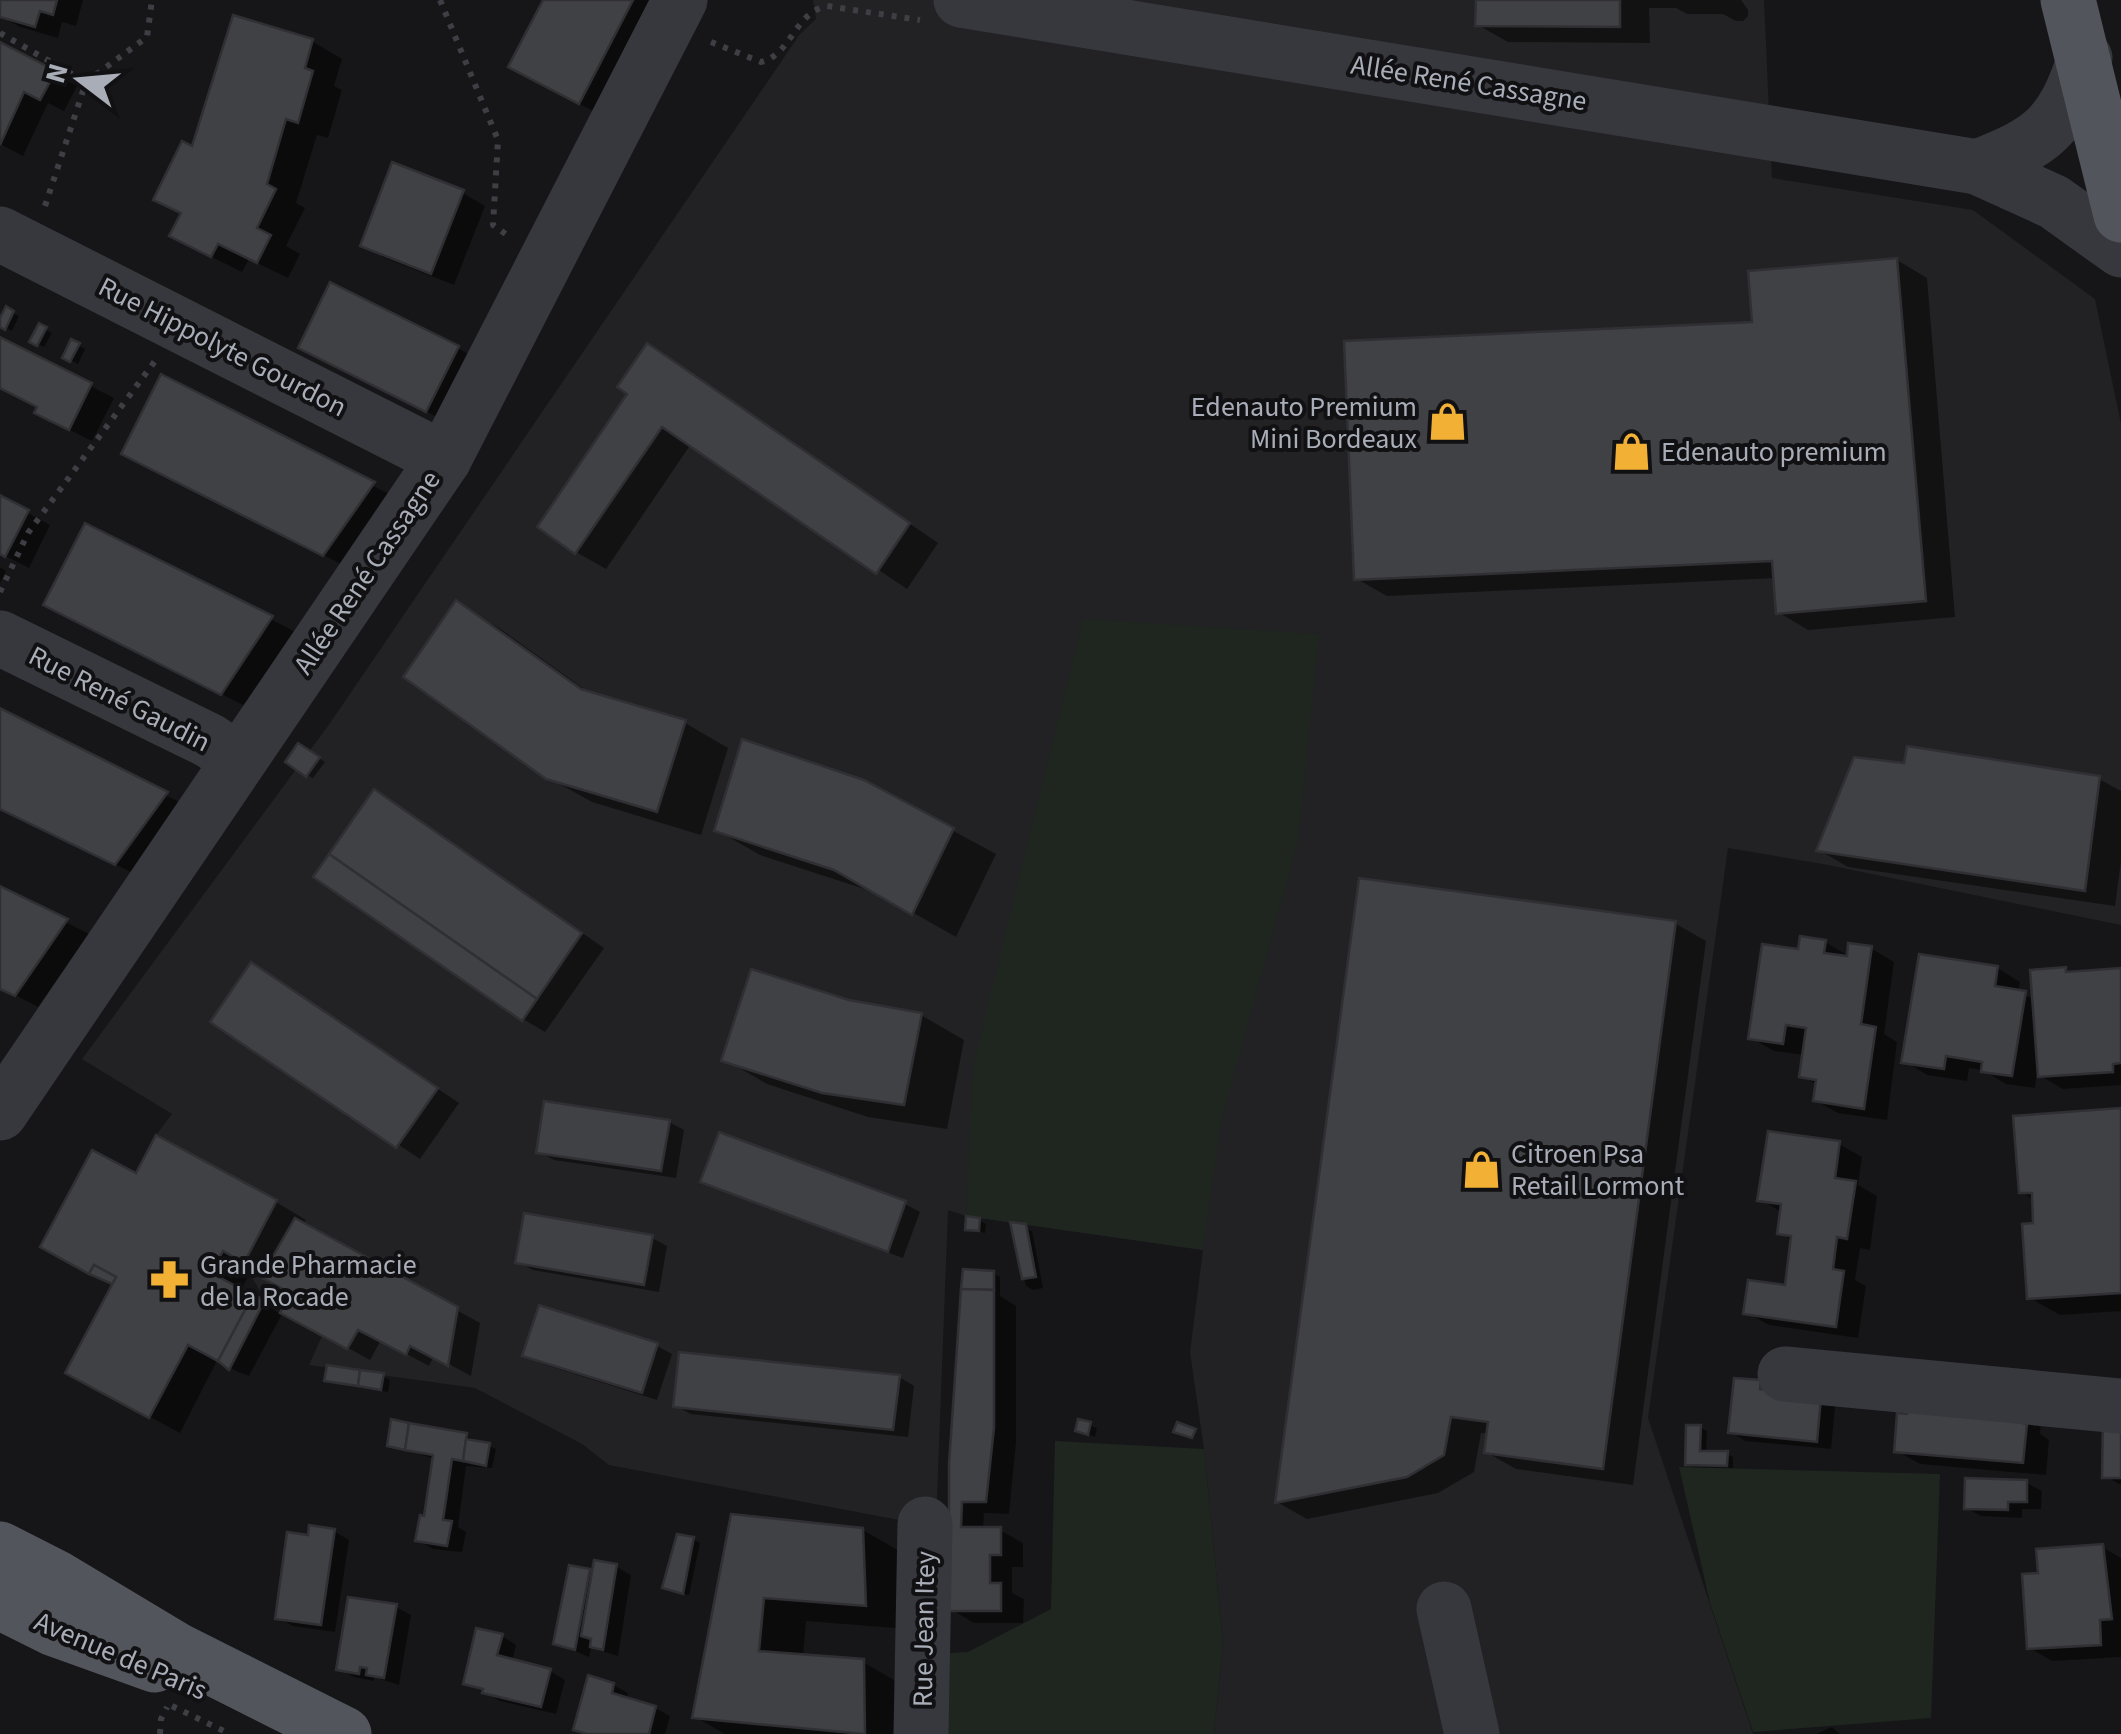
<svg xmlns="http://www.w3.org/2000/svg" width="2121" height="1734" font-family="'Source Sans 3',sans-serif">
<style>
.built{fill:#222225}
.green{fill:#1e261f}
.shadow{fill:#0007}
.building{fill:#404145;stroke:#303034;stroke-width:2.5}
.lines{fill:none;stroke-linecap:round;stroke-linejoin:round}
.path{stroke:#3d3f44;stroke-width:6;stroke-dasharray:5 8;stroke-linecap:butt}
.minor{stroke:#37383d;stroke-width:55}
.major{stroke:#53555c;stroke-width:55}
.labels{text-anchor:middle;stroke-width:8;stroke-linejoin:round;paint-order:stroke}
.street-label{font-size:28px;fill:#a8adb8;stroke:#111113}
.poi-label{font-size:28px;fill:#a8adb8;stroke:#111113;text-anchor:start}
</style>
<rect width="100%" height="100%" fill="#161618"/>
<!-- built -->
<polygon class="built" points="813,0 1764,0 1772,178 1973,210 2095,299 2121,424 2121,925 1823,864 1728,848 1648,1418 1753,1734 1214,1734 1223,1642 1204,1449 1190,1352 1203,1250 966,1216 948,1210 936,1524 899,1520 609,1465 582,1444 475,1388 309,1365 322,1336 265,1300 244,1263 277,1200 156,1135 172,1114 82,1059 328,726 800,34 816,19"/>
<!-- green -->
<g class="green">
<polygon points="1083,619 1319,634 1298,841 1221,1122 1203,1250 966,1216 973,1066"/>
<polygon points="1055,1441 1204,1449 1223,1642 1214,1734 948,1734 950,1653 968,1652 1051,1609"/>
<polygon points="1679,1467 1940,1474 1931,1718 1753,1732 1710,1603"/>
</g>
<!-- shadow -->
<g class="shadow">
<polygon points="0,0 83,0 76,26 62,22 58,38 20,27 0,16"/>
<polygon points="545,0 688,0 623,126 554,91"/>
<polygon points="1478,0 1741,0 1748,10 1748,16 1743,21 1736,21 1723,14 1687,14 1676,8 1649,8 1650,43 1508,42 1478,25"/>
<polygon points="234,19 312,41 342,59 334,86 342,90 328,138 317,135 296,203 305,208 286,246 300,254 288,278 249,259 242,272 202,252 183,214 156,199 193,150"/>
<polygon points="0,45 77,86 64,111 48,103 23,156 0,144"/>
<polygon points="463,193 485,206 454,285 385,258 363,245"/>
<polygon points="1897,260 1927,278 1955,617 1808,630 1778,612 1776,578 1387,596 1357,579 1755,324"/>
<polygon points="7,310 19,316 12,331 0,325"/>
<polygon points="40,326 52,333 44,347 32,341"/>
<polygon points="0,340 114,398 92,441 60,425 40,407 0,387"/>
<polygon points="72,342 85,349 78,364 65,357"/>
<polygon points="458,348 480,361 449,423 324,360"/>
<polygon points="677,364 938,543 907,589 691,444 606,569 576,552"/>
<polygon points="162,378 403,501 355,571 154,470"/>
<polygon points="0,498 50,525 29,568 0,553"/>
<polygon points="86,526 294,631 245,706 69,617"/>
<polygon points="0,567 6,571 0,583"/>
<polygon points="457,604 499,628 594,696 685,723 728,748 701,835 592,802 547,777"/>
<polygon points="2,711 189,807 139,876 0,808"/>
<polygon points="299,746 325,762 313,778 307,775"/>
<polygon points="1906,766 2099,779 2121,791 2121,861 2115,906 1848,867 1819,850"/>
<polygon points="863,782 996,854 956,937 880,894 760,855 717,830"/>
<polygon points="397,805 604,948 545,1032 523,1019"/>
<polygon points="0,888 89,934 38,1007 0,987"/>
<polygon points="1676,924 1706,941 1633,1485 1516,1469 1486,1452 1489,1434 1481,1433 1474,1472 1438,1493 1307,1519 1277,1502"/>
<polygon points="1825,942 1849,956 1872,949 1894,962 1884,1034 1897,1042 1887,1120 1838,1113 1815,1100 1818,1085 1802,1076 1805,1055 1774,1051 1751,1038 1800,952"/>
<polygon points="1997,968 2020,982 2018,992 2034,999 2065,970 2072,974 2121,970 2121,1085 2063,1089 2037,1074 2035,1088 2006,1084 1983,1070 1969,1068 1967,1081 1927,1075 1904,1061"/>
<polygon points="274,978 459,1103 420,1159 213,1021"/>
<polygon points="848,1002 921,1015 964,1040 947,1129 868,1117 767,1084 724,1059"/>
<polygon points="2121,1111 2121,1311 2060,1315 2030,1298 2036,1225 2035,1200 2021,1192"/>
<polygon points="669,1122 684,1130 676,1178 554,1160 539,1152"/>
<polygon points="720,1135 905,1204 920,1212 903,1258 718,1189 703,1181"/>
<polygon points="157,1139 276,1202 306,1220 303,1225 480,1323 471,1376 434,1356 429,1366 381,1340 370,1360 283,1312 249,1376 236,1371 220,1361 254,1298 282,1315 293,1292 254,1266 240,1291 250,1296 180,1433 98,1389 114,1285 74,1263 137,1177"/>
<polygon points="1839,1144 1862,1157 1858,1185 1877,1196 1870,1250 1860,1248 1855,1280 1866,1286 1858,1338 1769,1325 1746,1312 1787,1288 1793,1241 1780,1233 1783,1213 1760,1199"/>
<polygon points="979,1220 986,1224 985,1233 968,1228"/>
<polygon points="1013,1225 1032,1231 1043,1288 1033,1290 1026,1286"/>
<polygon points="652,1238 667,1246 659,1292 533,1270 518,1262"/>
<polygon points="993,1273 1000,1277 1000,1296 1016,1306 1016,1442 1009,1514 984,1513 983,1530 1000,1530 1023,1543 1023,1567 1012,1567 1012,1593 1024,1599 1023,1623 974,1623 952,1610 951,1464"/>
<polygon points="657,1346 672,1354 657,1400 540,1363 525,1355"/>
<polygon points="383,1376 390,1380 388,1392 327,1380"/>
<polygon points="899,1377 914,1386 908,1437 691,1414 676,1406"/>
<polygon points="1736,1380 1836,1397 1831,1449 1745,1441 1731,1432"/>
<polygon points="1901,1396 2041,1420 2040,1434 2049,1440 2046,1475 1920,1464 1897,1451"/>
<polygon points="2121,1420 2121,1485 2105,1476"/>
<polygon points="1080,1422 1097,1428 1095,1437 1078,1430"/>
<polygon points="1700,1427 1707,1431 1706,1453 1727,1454 1733,1457 1733,1468 1694,1467 1688,1463"/>
<polygon points="466,1436 496,1449 492,1468 466,1466 458,1527 466,1532 462,1552 433,1549 418,1540 426,1519 435,1459 390,1445"/>
<polygon points="2027,1483 2042,1491 2041,1509 2022,1509 2022,1518 1981,1516 1966,1508"/>
<polygon points="733,1517 863,1530 906,1555 908,1629 806,1621 803,1657 863,1662 906,1687 907,1734 725,1734 695,1717"/>
<polygon points="334,1531 349,1540 335,1632 293,1626 278,1618 310,1538"/>
<polygon points="693,1539 700,1543 689,1595 672,1591"/>
<polygon points="2102,1547 2121,1558 2121,1657 2052,1661 2030,1648 2041,1575"/>
<polygon points="617,1567 631,1575 618,1656 591,1648 589,1657 556,1643 589,1571 594,1574"/>
<polygon points="396,1607 411,1615 399,1685 374,1677 374,1681 354,1677 339,1669"/>
<polygon points="502,1636 516,1645 512,1662 550,1671 565,1680 556,1714 500,1701 466,1682"/>
<polygon points="613,1685 628,1693 626,1700 655,1708 670,1716 665,1734 586,1734 576,1728"/>
<polygon points="1832,1727 1840,1734 1816,1734"/>
</g>
<!-- building -->
<g class="building">
<polygon points="0,0 57,0 53,15 40,11 35,27 0,17"/>
<polygon points="543,0 633,0 579,104 508,67"/>
<polygon points="1476,0 1620,0 1620,27 1475,26"/>
<polygon points="233,15 313,39 305,68 313,71 298,123 286,119 267,184 276,189 257,228 271,235 257,263 218,244 211,257 169,236 181,213 153,200 182,141 192,146"/>
<polygon points="0,42 56,71 40,100 24,92 0,145"/>
<polygon points="392,162 464,190 431,274 360,246"/>
<polygon points="1897,258 1926,601 1776,614 1772,561 1354,580 1344,341 1752,322 1748,271"/>
<polygon points="330,282 459,346 426,412 298,348"/>
<polygon points="6,306 14,311 5,330 0,327 0,318"/>
<polygon points="39,323 47,327 37,346 29,342"/>
<polygon points="0,337 92,383 69,430 34,413 37,407 0,388"/>
<polygon points="71,339 80,343 70,362 62,358"/>
<polygon points="647,343 910,523 876,574 662,427 575,554 537,527 627,394 617,387"/>
<polygon points="161,374 375,482 323,556 121,454"/>
<polygon points="0,495 29,510 5,557 0,554"/>
<polygon points="85,523 273,616 221,695 43,605"/>
<polygon points="456,600 581,689 686,720 657,812 546,779 403,677"/>
<polygon points="0,708 168,792 115,865 0,809"/>
<polygon points="742,739 864,780 954,828 912,915 834,870 714,831"/>
<polygon points="298,743 320,757 306,777 285,762"/>
<polygon points="1907,746 2100,776 2085,891 1816,851 1854,757 1904,763"/>
<polygon points="374,789 582,933 537,999 329,854"/>
<polygon points="329,854 537,999 522,1021 313,877"/>
<polygon points="1359,878 1676,921 1603,1469 1484,1453 1488,1422 1451,1417 1444,1455 1407,1477 1275,1503"/>
<polygon points="0,886 68,919 15,996 0,989"/>
<polygon points="1800,936 1826,940 1824,953 1847,956 1848,943 1872,946 1861,1024 1876,1027 1864,1109 1813,1101 1816,1080 1799,1077 1806,1028 1786,1025 1783,1044 1748,1039 1762,944 1798,949"/>
<polygon points="1919,954 1998,966 1995,986 2026,991 2012,1076 1981,1072 1982,1062 1946,1056 1944,1069 1901,1063"/>
<polygon points="251,962 438,1088 396,1148 210,1022"/>
<polygon points="2066,967 2066,972 2121,968 2121,1063 2113,1064 2113,1072 2038,1077 2030,970"/>
<polygon points="751,969 849,1000 922,1013 904,1105 822,1093 721,1061"/>
<polygon points="544,1101 670,1120 661,1171 536,1153"/>
<polygon points="2121,1108 2121,1293 2027,1299 2022,1224 2033,1223 2032,1193 2019,1193 2013,1116"/>
<polygon points="1768,1131 1840,1141 1835,1178 1856,1181 1847,1239 1837,1237 1833,1269 1844,1271 1836,1327 1743,1314 1748,1280 1785,1285 1791,1236 1777,1234 1781,1204 1757,1201"/>
<polygon points="719,1132 906,1201 888,1252 700,1182"/>
<polygon points="156,1135 277,1200 244,1263 223,1251 211,1273 253,1295 218,1361 188,1345 149,1418 65,1373 116,1277 94,1265 89,1274 40,1247 92,1150 136,1173"/>
<polygon points="524,1213 653,1235 644,1285 515,1263"/>
<polygon points="966,1216 980,1218 979,1231 965,1230"/>
<polygon points="295,1218 458,1307 448,1366 410,1346 406,1355 358,1330 347,1349 280,1313 290,1293 261,1277"/>
<polygon points="1010,1222 1026,1224 1036,1277 1022,1279"/>
<polygon points="94,1265 116,1277 112,1284 89,1274"/>
<polygon points="963,1269 994,1271 994,1290 961,1289"/>
<polygon points="961,1289 994,1290 994,1428 986,1502 962,1502 961,1527 1001,1527 1001,1555 990,1555 990,1583 1001,1583 1001,1611 949,1611 949,1464"/>
<polygon points="253,1295 265,1300 229,1370 218,1361"/>
<polygon points="539,1305 658,1343 642,1393 522,1356"/>
<polygon points="679,1352 900,1375 893,1430 673,1407"/>
<polygon points="327,1365 360,1370 358,1386 324,1381"/>
<polygon points="360,1370 384,1373 381,1390 358,1386"/>
<polygon points="1734,1378 1761,1380 1760,1389 1794,1392 1822,1386 1817,1442 1728,1433"/>
<polygon points="1909,1394 2027,1424 2023,1463 1894,1452 1897,1413 1907,1414"/>
<polygon points="2103,1417 2121,1418 2121,1478 2102,1478"/>
<polygon points="391,1419 409,1423 405,1450 387,1446"/>
<polygon points="1078,1419 1091,1422 1088,1435 1075,1431"/>
<polygon points="1177,1422 1196,1429 1192,1438 1173,1432"/>
<polygon points="409,1423 467,1433 463,1461 452,1459 443,1520 452,1521 447,1546 415,1541 420,1515 424,1516 433,1455 405,1450"/>
<polygon points="1686,1425 1701,1425 1700,1451 1728,1451 1727,1466 1685,1465"/>
<polygon points="466,1439 490,1443 486,1466 463,1461"/>
<polygon points="1965,1478 2027,1480 2027,1502 2008,1502 2008,1510 1964,1509"/>
<polygon points="731,1514 863,1528 866,1606 764,1598 759,1651 864,1659 865,1734 692,1718"/>
<polygon points="309,1525 335,1529 321,1625 275,1619 287,1532 308,1535"/>
<polygon points="677,1534 694,1537 683,1594 662,1588"/>
<polygon points="2103,1544 2112,1619 2100,1620 2101,1645 2027,1649 2022,1574 2038,1573 2036,1549"/>
<polygon points="594,1560 617,1564 603,1650 590,1647 591,1639 581,1636"/>
<polygon points="569,1565 590,1569 575,1650 553,1644"/>
<polygon points="348,1597 397,1604 384,1678 366,1675 367,1668 360,1667 359,1674 336,1670"/>
<polygon points="476,1628 503,1634 497,1655 551,1669 541,1707 482,1693 483,1689 463,1684"/>
<polygon points="588,1675 614,1683 612,1693 656,1706 649,1734 587,1734 573,1730"/>
</g>
<g class="lines">
<!-- path -->
<g class="path">
<polyline points="440,0 498,140 493,225 507,235"/>
<polyline points="0,33 86,82"/>
<path d="M711,42L761,62C791,55 795,12 827,6L920,20"/>
<polyline points="45,206 86,82 147,37 152,0"/>
<polyline points="0,592 28,533 155,361"/>
<polyline points="172,1706 230,1734"/>
<polyline points="160,1734 161,1719 167,1707"/>
</g>
<!-- minor -->
<g class="minor">
<polyline points="961,0 1977,167"/>
<path d="M2085,58C2062,127 2044,141 1977,167L2054,202L2121,250"/>
<polyline points="0,234 444,459"/>
<polyline points="0,638 210,741 238,760"/>
<polyline points="0,1113 444,459 680,0"/>
<polyline points="1785,1374 2121,1406"/>
<polyline points="1444,1609 1472,1734"/>
<polyline points="921,1734 925,1524"/>
</g>
<!-- major -->
<g class="major">
<polyline points="2068,0 2121,215"/>
<polyline points="0,1549 57,1578 177,1650 344,1734"/>
<polyline points="0,1602 52,1628 155,1665"/>
</g>
</g>
<!-- icons -->
<defs>
<symbol id="shop-bare" viewBox="-9 -9 18 18"><path d="M-5-2.5h2.3a2.7 3.5 0 0 1 5.4 0H5L5.5 6h-11ZM-1.5-2.5h3a1.5 2.3 0 0 0-3 0Z" fill="#f2b134" stroke="#111113" stroke-width="2.5" paint-order="stroke"/></symbol>
<symbol id="pharmacy-bare" viewBox="-9 -9 18 18"><path d="M-2-6h4v4h4v4h-4v4h-4v-4h-4v-4h4Z" fill="#f2b134" stroke="#111113" stroke-width="2.5" paint-order="stroke"/></symbol>
</defs>
<g fill-rule="evenodd">
<use href="#shop-bare" x="1420" y="394" width="55" height="55"/>
<use href="#shop-bare" x="1604" y="424" width="55" height="55"/>
<use href="#shop-bare" x="1454" y="1142" width="55" height="55"/>
<use href="#pharmacy-bare" x="142" y="1252" width="55" height="55"/>
</g>
<g class="labels">
<!-- street labels -->
<g class="street-label">
<text transform="translate(1469 82) rotate(9)" y="10">Allée René Cassagne</text>
<text transform="translate(223 346) rotate(27)" y="10">Rue Hippolyte Gourdon</text>
<text transform="translate(366 572) rotate(-56)" y="10">Allée René Cassagne</text>
<text transform="translate(120 698) rotate(27)" y="10">Rue René Gaudin</text>
<text transform="translate(923 1629) rotate(-89)" y="10">Rue Jean Itey</text>
<text transform="translate(121 1655) rotate(23)" y="10">Avenue de Paris</text>
</g>
<!-- poi labels -->
<g class="poi-label">
<text x="1417" y="416" text-anchor="end">Edenauto Premium<tspan x="1417" dy="32">Mini Bordeaux</tspan></text>
<text x="1661" y="461">Edenauto premium</text>
<text x="1511" y="1163">Citroen Psa<tspan x="1511" dy="32">Retail Lormont</tspan></text>
<text x="200" y="1274">Grande Pharmacie<tspan x="200" dy="32">de la Rocade</tspan></text>
</g>
</g>
<!-- north arrow -->
<g transform="translate(80 80) rotate(286)" stroke="#111113" stroke-width="8" paint-order="stroke">
<path d="M0-8L18 38L0 25L-18 38Z" fill="#a8adb8"/>
<text y="-15" font-size="28" font-weight="bold" text-anchor="middle" fill="#a8adb8">N</text>
</g>
</svg>
